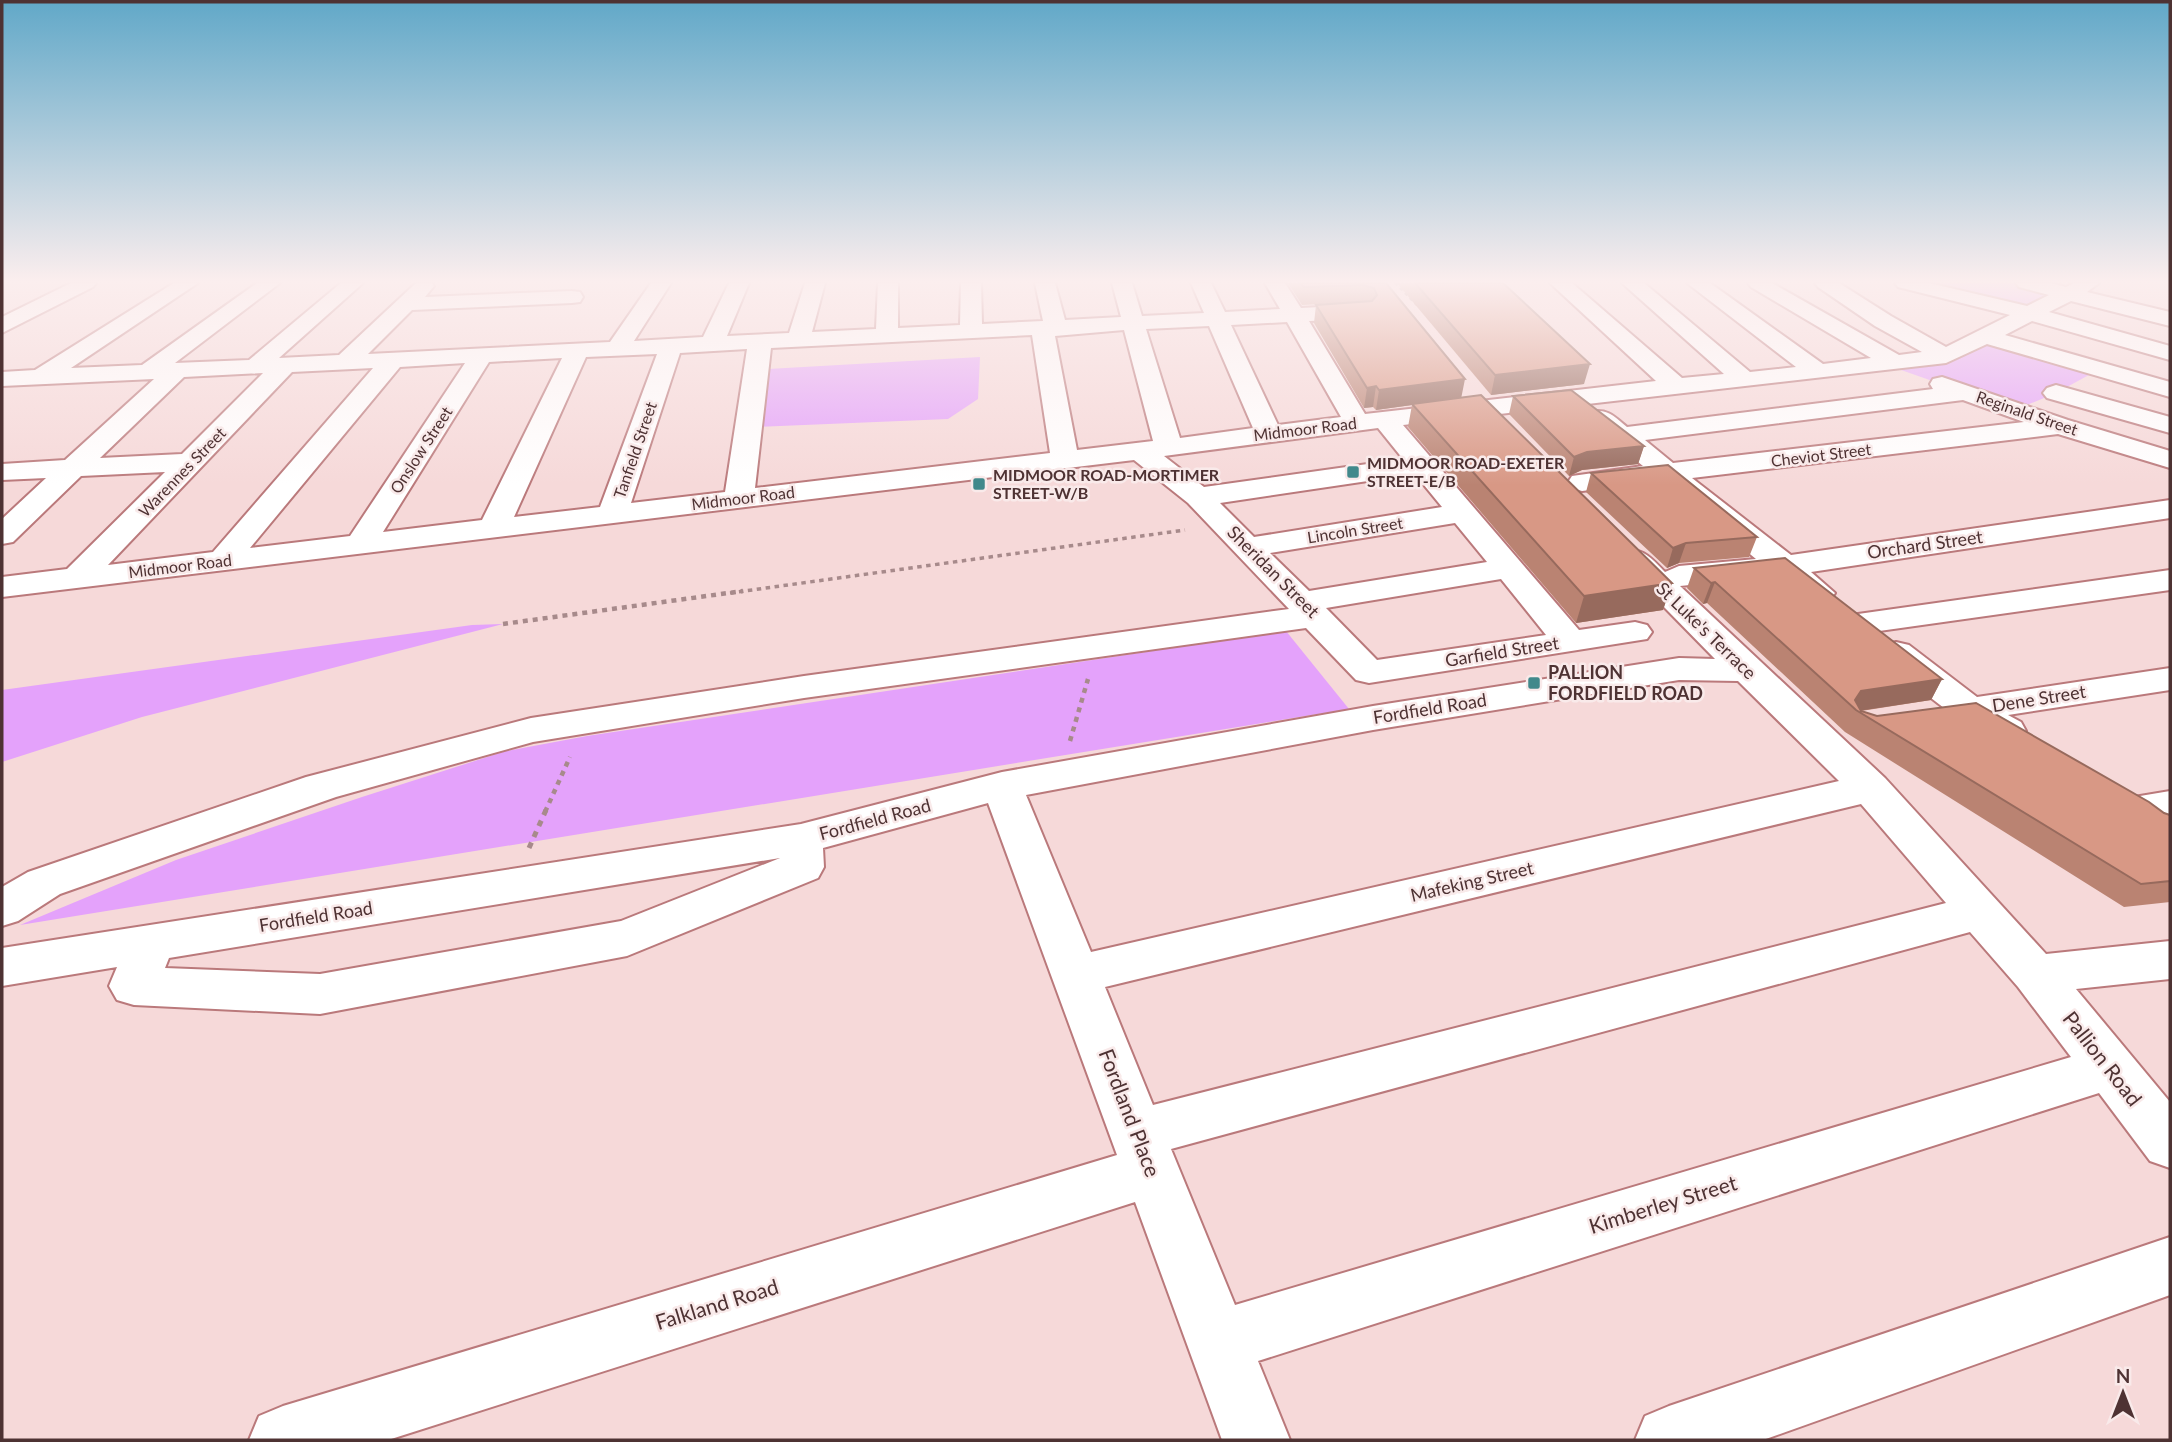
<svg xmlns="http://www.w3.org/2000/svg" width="2172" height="1442" font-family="Lato,sans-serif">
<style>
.green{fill:#e4a2fb}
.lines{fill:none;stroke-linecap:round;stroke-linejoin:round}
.minor-casing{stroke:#ba797b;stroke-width:4}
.path-far3{stroke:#a78a8b;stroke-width:2.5;stroke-dasharray:3.5 3.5;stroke-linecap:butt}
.path-far2{stroke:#a78a8b;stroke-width:3.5;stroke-dasharray:4.5 4.5;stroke-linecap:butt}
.path-far1{stroke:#a78a8b;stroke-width:4.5;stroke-dasharray:5 5;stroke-linecap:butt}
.path{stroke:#a78a8b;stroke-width:5;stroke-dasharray:6 6;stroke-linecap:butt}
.minor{fill:#fff;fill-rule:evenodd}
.wall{fill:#ba8372}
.shaded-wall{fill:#976a5d}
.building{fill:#d89885;stroke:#976a5d;stroke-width:2}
.poi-dot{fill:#41898b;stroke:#f9eaea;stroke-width:2.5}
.labels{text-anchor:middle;stroke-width:5;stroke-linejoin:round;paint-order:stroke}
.far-street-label{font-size:16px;fill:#4e3233;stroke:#f9eaea}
.far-poi-label{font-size:16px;font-weight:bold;fill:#4e3233;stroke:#f9eaea;text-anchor:start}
.street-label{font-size:18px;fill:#4e3233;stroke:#f9eaea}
.poi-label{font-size:18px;font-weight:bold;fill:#4e3233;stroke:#f9eaea;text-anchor:start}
.near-street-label{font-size:21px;fill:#4e3233;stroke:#f9eaea}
</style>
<rect width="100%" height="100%" fill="#f6d9d9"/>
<!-- green -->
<g class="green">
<polygon points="1905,283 2026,283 2072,293 2029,313"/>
<polygon points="1983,336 2098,370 2056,393 2015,410 1884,364 1946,356"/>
<polygon points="980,357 978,399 948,419 759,427 768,369"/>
<polygon points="503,624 142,717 2,762 2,690 472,625"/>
<polygon points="1286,631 1349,709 20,925 176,860 362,797 506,751 587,736"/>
</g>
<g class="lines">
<defs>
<g id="minor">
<polygon points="71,283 96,283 93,287 2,333 2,317"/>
<path d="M174,283H198L71,368L142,365L257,283H280L175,363L249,360L341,283H363L279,358L339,355L416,283H432L434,286L425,297L572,291L580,292L583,297L580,302L572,303L412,310L368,354L610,342L651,283H671L634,341L703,337L729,283H749L727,336L789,333L805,283H825L812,332L876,329L878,283H898V328L960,325L961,283H981L982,324L1043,321L1035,283H1055L1065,320L1121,317L1112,283H1132L1142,316L1204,313L1191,283H1211L1225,312L1280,309L1265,283H1285L1301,308L1361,305L1369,307L1372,312L1369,317L1361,319L1309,321L1365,414L1656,381L1550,283H1572L1682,378L1724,374L1622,283H1644L1750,372L1796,367L1687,283H1710L1823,364L1871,358L1751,287L1748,283H1772L1899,355L1922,352L1875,326L1818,287L1815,283H1839L1891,316L1946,347L2010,315L1898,287L1895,283H1929L2027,306L2049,295L2019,287L2016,283H2050L2066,287L2074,283H2099L2087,292L2170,312V326L2071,301L2049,312L2170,346V360L2032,321L2005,335L2170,382V397L1987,344L1946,363L1403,425L1579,630L1635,622L1647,625L1652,632L1647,639L1369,683L1356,680L1306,628L804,698L533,742L336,797L60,894L18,921L2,926V887L28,872L306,777L531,718L804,676L1289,609L1188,503L1134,460L2,597V577L67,569L165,472L81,476L13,542L2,544V519L46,478L2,480V464L65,460L154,379L2,386V372L35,370ZM1287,322L1341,417L1278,425L1231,325ZM1209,326L1253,428L1180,438L1146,329ZM1124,330L1153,441L1077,450L1055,336ZM1032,335L1050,453L755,488L771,348ZM747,349L725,492L631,503L680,353ZM657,354L600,507L514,517L586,357ZM562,358L482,520L383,532L489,362ZM465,363L350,536L250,548L400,367ZM373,368L213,552L108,565L292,372ZM263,373L182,454L100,458L184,377ZM1378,428L1403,459L1204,487L1164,456ZM1415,474L1442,507L1254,537L1220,503ZM1455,523L1487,562L1309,591L1270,553ZM1501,579L1546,635L1377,660L1326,608Z"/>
<path d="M1942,377L2068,420L2170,451V468L2058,434L1692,478L1791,555L2170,500V518L1811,572L1835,593L1830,600C1806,606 1794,590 1777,576L1680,586L1885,778L2046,954L2170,941V979L2076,989L2170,1102V1168L2150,1161L2099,1093L1258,1361L1290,1440H1222L1135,1202L388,1440H249L259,1416L283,1406L1117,1155L988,803L823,848L824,867L818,878L627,956L320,1014L134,1005L117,1000L109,986L117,967L2,986V948L801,824L1002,772L1373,706L1679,658L1715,659L1616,558L1621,551C1642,546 1651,558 1665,572L1679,566L1756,559L1661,481L1582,491L1572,488L1568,482L1572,476L1643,466L1591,424L1587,418L1591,412C1607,408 1615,417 1627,427L1933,389L1930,384L1933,379ZM1963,400L2024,422L1673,463L1645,440ZM1679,680L1738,681L1839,781L1091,952L1026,795L1373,730ZM1861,804L1946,903L1153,1105L1105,987ZM780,858L621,921L320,974L165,968L169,958ZM1970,932L2018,987L2071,1057L1235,1305L1171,1149Z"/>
<polygon points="2056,385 2170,417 2170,433 2047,398 2043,393 2047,388"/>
<polygon points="2170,570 2170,590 1858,634 1846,631 1841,624 1846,617 1858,614"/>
<path d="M1896,642L1909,645L1977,697L2170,668V690L2008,715L2021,722L2026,731L2021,740C1992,747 1988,730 1964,723C1959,721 1953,721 1948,719L1942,711L1944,708L1883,661L1878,653L1883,645Z"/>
<polygon points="2170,791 2170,819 2143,822 2128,818 2122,808 2128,798"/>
<polygon points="2170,1237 2170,1295 1763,1440 1635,1440 1645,1416 1669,1406"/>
</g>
</defs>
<!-- minor casing -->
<use href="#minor" class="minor-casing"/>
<!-- path-far3 -->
<polyline class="path-far3" points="1395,283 1419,307"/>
<!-- path-far2 -->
<polyline class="path-far2" points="730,593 1185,530"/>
<!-- path-far1 -->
<g class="path-far1">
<polyline points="503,624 743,591"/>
<polyline points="1070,741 1088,679"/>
<polyline points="545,812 570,757"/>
</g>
<!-- path -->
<polyline class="path" points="529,848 546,810"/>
<!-- minor -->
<use href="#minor" class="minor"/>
</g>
<!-- wall -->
<g class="wall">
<polygon points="1288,283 1386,283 1461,397 1672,583 1663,610 1576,623 1408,427 1412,405 1376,410 1373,407 1364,408 1314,323 1316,305 1340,303 1302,305"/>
<polygon points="1397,283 1503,283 1584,384 1491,395"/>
<polygon points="1513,396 1644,446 1638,464 1582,470 1569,476 1509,414"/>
<polygon points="1591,473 1757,537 1749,557 1679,563 1667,568 1586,492"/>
<polygon points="1694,568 1942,679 1931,700 1861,711 2170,815 2170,902 2124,907 1845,732 1707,603 1703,604 1687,588"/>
</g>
<!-- shaded-wall -->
<g class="shaded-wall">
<polygon points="1590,364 1584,384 1491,395 1495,375"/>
<polygon points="1465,379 1461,399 1412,404 1412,405 1376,410 1379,390"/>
<polygon points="1376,386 1373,407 1364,408 1367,388"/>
<polygon points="1644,446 1638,464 1582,470 1569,476 1574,457 1587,452"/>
<polygon points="1686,543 1679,563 1667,568 1673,548"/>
<polygon points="1715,582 1707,603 1703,604 1711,583"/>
<polygon points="1672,583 1663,610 1576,623 1584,596"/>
<polygon points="1942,679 1931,700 1858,711 1855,700 1861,691"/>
</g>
<!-- building -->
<g class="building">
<polygon points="1301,283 1386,283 1465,379 1379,390 1376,386 1367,388 1316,305 1372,301 1377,295 1374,288 1363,285 1304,287"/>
<polygon points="1415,283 1503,283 1590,364 1495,375"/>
<polygon points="1571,390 1644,446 1587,452 1574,457 1513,396"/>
<polygon points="1481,395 1672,583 1584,596 1412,404"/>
<polygon points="1668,465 1757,537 1686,543 1673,548 1591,473"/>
<polygon points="1785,558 1942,679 1861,691 1855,700 1861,711 1877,716 1976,703 2149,802 2164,813 2170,815 2170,881 2141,884 1856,710 1715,582 1711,583 1694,568"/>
</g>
<!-- sky -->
<linearGradient id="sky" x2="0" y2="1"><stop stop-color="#61a8c8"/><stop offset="0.58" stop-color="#fbeeee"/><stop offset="1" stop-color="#fbeeee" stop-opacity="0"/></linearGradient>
<rect width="2172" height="485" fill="url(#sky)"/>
<!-- markers -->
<g class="poi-dot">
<rect x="1346" y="465" width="14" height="14" rx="3.5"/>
<rect x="972" y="477" width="14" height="14" rx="3.5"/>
<rect x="1527" y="676" width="14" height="14" rx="3.5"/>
</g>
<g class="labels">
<!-- far-street labels -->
<g class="far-street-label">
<text transform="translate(2027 413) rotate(19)" y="6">Reginald Street</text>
<text transform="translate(1305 429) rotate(-7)" y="6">Midmoor Road</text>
<text transform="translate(421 450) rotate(-57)" y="6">Onslow Street</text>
<text transform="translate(635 450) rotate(-71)" y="6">Tanfield Street</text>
<text transform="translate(1821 455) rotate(-7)" y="6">Cheviot Street</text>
<text transform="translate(182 472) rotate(-46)" y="6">Warennes Street</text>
<text transform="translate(743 498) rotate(-7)" y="6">Midmoor Road</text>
<text transform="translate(1355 530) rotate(-9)" y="6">Lincoln Street</text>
<text transform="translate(180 566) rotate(-7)" y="6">Midmoor Road</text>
</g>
<!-- far-poi labels -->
<g class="far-poi-label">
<text x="1367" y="469">MIDMOOR ROAD-EXETER<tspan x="1367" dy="18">STREET-E/B</tspan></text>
<text x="993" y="481">MIDMOOR ROAD-MORTIMER<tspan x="993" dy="18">STREET-W/B</tspan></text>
</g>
<!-- street labels -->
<g class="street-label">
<text transform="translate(1925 545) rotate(-8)" y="6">Orchard Street</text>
<text transform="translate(1273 572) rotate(45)" y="6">Sheridan Street</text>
<text transform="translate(1706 631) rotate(44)" y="6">St Luke's Terrace</text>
<text transform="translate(1502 652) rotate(-9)" y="6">Garfield Street</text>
<text transform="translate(2039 699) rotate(-9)" y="6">Dene Street</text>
<text transform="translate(1430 709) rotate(-9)" y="6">Fordfield Road</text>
<text transform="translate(875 820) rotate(-15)" y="6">Fordfield Road</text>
<text transform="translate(1472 882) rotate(-13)" y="6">Mafeking Street</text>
<text transform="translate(316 917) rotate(-9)" y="6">Fordfield Road</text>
</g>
<!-- poi labels -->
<g class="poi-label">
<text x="1548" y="679">PALLION<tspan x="1548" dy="21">FORDFIELD ROAD</tspan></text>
</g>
<!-- near-street labels -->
<g class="near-street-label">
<text transform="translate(2102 1059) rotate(52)" y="7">Pallion Road</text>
<text transform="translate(1129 1113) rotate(69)" y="7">Fordland Place</text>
<text transform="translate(1663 1205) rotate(-17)" y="7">Kimberley Street</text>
<text transform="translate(717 1305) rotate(-17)" y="7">Falkland Road</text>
</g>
</g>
<!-- border -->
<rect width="2172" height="1442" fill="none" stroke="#4e3233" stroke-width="7"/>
<!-- north arrow -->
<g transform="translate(2123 1393)" stroke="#f9eaea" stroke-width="5" paint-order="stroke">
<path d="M0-5L12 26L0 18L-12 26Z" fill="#4e3233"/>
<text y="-10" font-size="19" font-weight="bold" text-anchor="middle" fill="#4e3233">N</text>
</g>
</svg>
